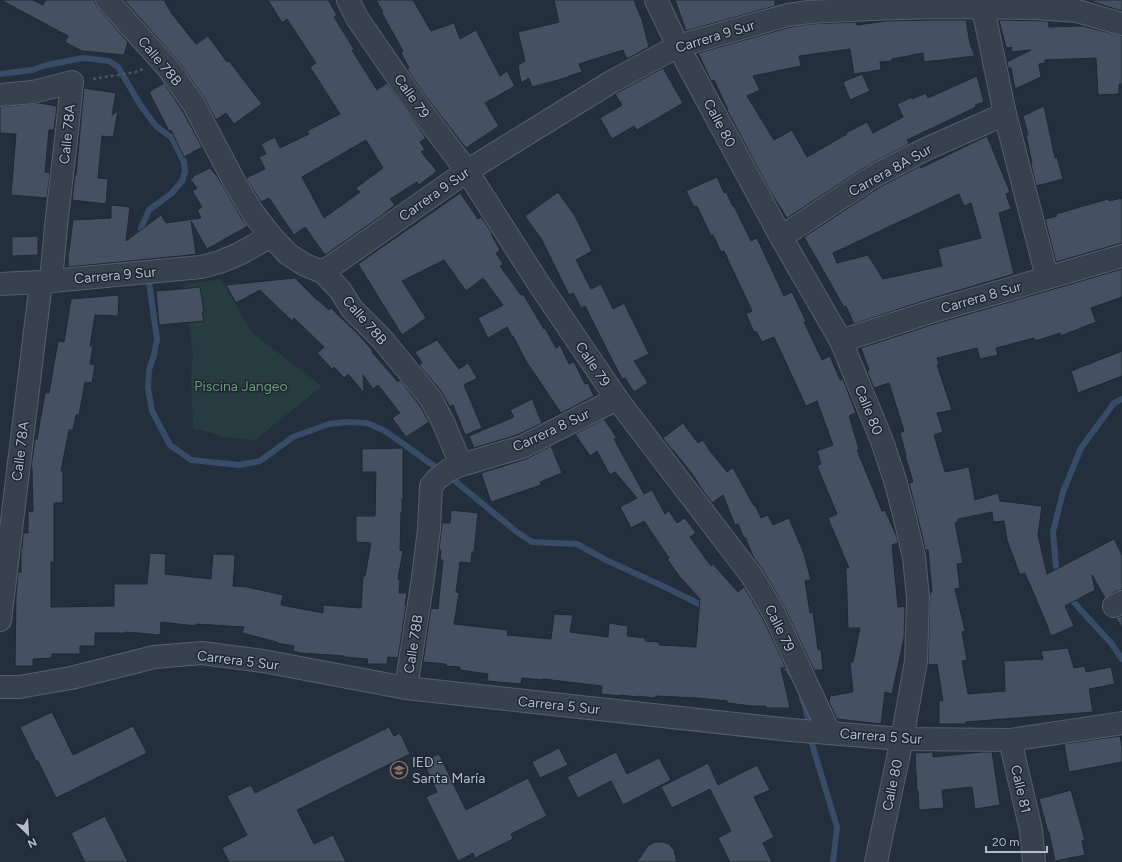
<svg xmlns="http://www.w3.org/2000/svg" width="1122" height="862" font-family="Figtree,sans-serif">
<style>
.green{fill:#263c3f}
.lines{fill:none;stroke-linecap:round;stroke-linejoin:round}
.stream{stroke:#394c67;stroke-width:6}
.building{fill:#455162;stroke:#1f2835;fill-rule:evenodd}
.minor-casing{stroke:#565f6c;stroke-width:24}
.path{stroke:#44595c;stroke-width:2.5;stroke-dasharray:3 3;stroke-linecap:butt}
.minor{stroke:#38414e;stroke-width:22}
.labels{text-anchor:middle;stroke-width:3;stroke-linejoin:round;paint-order:stroke}
.street-label{font-size:14px;fill:#b4bcc9;stroke:#1d2633}
.park-label{font-size:14px;fill:#6b9a76;stroke:#1d2633}
.poi-label{font-size:14px;fill:#b4bcc9;stroke:#1d2633;text-anchor:start}
</style>
<rect width="100%" height="100%" fill="#242f3e"/>
<!-- green -->
<polygon class="green" points="221,279 252,333 322,386 255,440 225,437 193,428 191,375 193,354 183,285"/>
<g class="lines">
<!-- stream -->
<g class="stream">
<polyline points="0,74 32,70 47,65 83,58 109,61 118,67 141,106 156,126 172,138 184,162 185,172 182,181 172,193 149,210 141,228 142,236"/>
<polyline points="148,275 157,339 154,355 149,370 148,388 152,411 170,445 191,460 239,465 260,461 293,437 329,424 346,422 367,423 385,431 409,448 455,481 517,532 532,542 577,544 606,560 667,588 707,608"/>
<polyline points="1060,576 1056,567 1053,532 1063,492 1081,448 1114,403 1122,399"/>
<polyline points="1068,596 1111,643 1122,659"/>
<polyline points="779,659 789,670 792,675"/>
<polyline points="802,698 806,709 812,744 837,827 833,862"/>
</g>
</g>
<!-- building -->
<g class="building">
<polygon points="1,0 33,0 43,5 46,0 95,0 95,3 98,8 128,42 124,55 82,51 65,42 68,36"/>
<polygon points="124,0 164,0 172,14 196,44 208,36 227,62 229,61 262,104 234,124 226,113 216,120 203,96 179,62"/>
<path d="M268,0H328L337,15L334,17L354,49L352,50L358,60L377,90L387,83L426,138L420,142L425,150L421,152L437,171L419,185L417,182L390,199L395,205L381,216L325,255L305,227L294,235L269,198L261,202L246,178L265,169L259,157L266,154L261,144L275,137L280,148L309,134L307,131L340,114L310,67L316,63L287,19L282,23ZM366,140L383,168L356,188L360,192L324,218L302,177Z"/>
<polygon points="376,0 413,0 431,31 454,23 460,39 476,30 500,76 507,71 515,86 485,103 499,126 466,148 424,94 407,69 409,68 401,53 403,51 382,13 383,12"/>
<polygon points="554,0 634,0 642,20 649,47 627,59 623,50 579,64 582,72 569,76 569,77 532,87 529,78 521,83 518,65 525,61 518,32 559,22"/>
<polygon points="675,0 775,0 775,6 686,31"/>
<polygon points="1093,0 1122,0 1122,11 1093,2"/>
<polygon points="934,20 966,20 970,44 975,56 924,62 923,53 892,59 892,61 880,62 881,70 854,74 850,49 799,56 801,66 753,76 760,90 747,96 774,140 792,130 807,157 847,134 846,133 867,122 873,133 903,117 897,104 912,97 912,99 926,93 928,98 977,76 984,102 975,105 976,107 907,140 909,144 867,166 787,218 771,193 727,110 728,110 714,80 711,81 698,53 791,27 810,24 856,22 857,25 886,21"/>
<polygon points="999,20 1048,21 1049,27 1083,26 1122,36 1122,84 1119,84 1119,94 1098,95 1096,58 1045,60 1045,63 1039,64 1041,77 1015,89 1011,68 1008,68 1007,62 1031,50 1011,52 1012,47 1006,48"/>
<polygon points="663,68 683,103 637,130 634,126 612,139 600,118 622,105 615,94"/>
<polygon points="862,74 870,91 850,100 843,82"/>
<polygon points="164,83 182,110 202,147 184,157 171,130 169,131 149,92"/>
<polygon points="84,88 116,93 112,115 118,111 113,137 102,136 98,178 108,179 106,204 72,200 75,175 76,175"/>
<polygon points="39,103 57,106 54,130 49,130 45,172 50,173 47,198 11,195 16,134 0,133 0,107"/>
<polygon points="1044,106 1055,158 1057,157 1063,179 1036,186 1031,164 1032,163 1026,135 1028,135 1023,116"/>
<path d="M987,136L1010,192L1006,194L1011,209L999,213L1014,274L923,301L854,324L846,306L844,307L804,237L880,187L920,166L921,168ZM959,194L964,206L971,203L981,238L938,249L942,266L883,279L868,255L837,263L833,253Z"/>
<polygon points="210,168 217,176 242,219 248,226 207,249 191,221 196,254 190,255 68,267 68,251 69,251 73,220 111,218 111,205 130,207 126,241 161,215 166,223 201,218 197,210 202,207 192,191 197,188 190,179 194,177 193,176"/>
<polygon points="717,177 724,193 726,192 733,207 734,206 751,241 757,238 784,296 792,292 806,321 804,322 822,360 830,356 840,380 843,379 856,413 849,416 859,449 857,450 882,511 885,510 897,537 898,543 892,545 898,607 905,606 904,638 892,694 885,692 881,724 837,719 829,702 830,696 853,692 850,662 853,662 860,628 848,628 846,568 849,568 828,518 837,514 817,466 821,464 817,451 833,445 817,401 806,406 774,337 762,342 756,331 754,332 746,314 752,311 724,251 721,252 713,235 711,236 697,206 694,207 686,191"/>
<polygon points="558,192 575,216 592,251 576,260 591,289 601,284 613,309 624,303 649,354 634,361 648,383 634,392 625,378 622,379 585,306 581,308 573,293 569,295 542,240 525,216"/>
<polygon points="460,193 478,219 481,217 492,233 491,234 500,250 496,253 503,264 500,266 521,295 523,294 544,329 545,328 556,348 560,345 569,364 574,362 585,384 588,383 594,396 561,413 526,361 513,336 512,336 507,327 488,338 478,318 503,305 483,278 466,291 444,260 402,281 426,318 402,335 358,264"/>
<polygon points="1122,198 1122,244 1118,244 1056,262 1045,219 1057,216 1056,214 1108,199 1109,201"/>
<polygon points="38,236 38,255 12,256 12,237"/>
<polygon points="1122,269 1122,297 1091,308 1096,322 1061,336 1060,333 1035,341 1034,338 996,348 998,355 980,359 977,348 937,358 939,365 937,365 952,410 937,413 943,432 934,435 945,472 969,467 975,500 998,493 1000,501 1042,506 1038,535 1047,574 1114,539 1122,555 1122,590 1116,591 1105,598 1092,575 1095,590 1065,606 1074,626 1051,636 1047,625 1025,573 1020,575 1007,540 1004,521 993,522 992,512 958,519 958,522 955,523 963,563 957,564 960,588 955,589 965,631 962,632 967,660 962,661 968,694 1005,691 1004,661 1043,659 1041,651 1068,648 1074,668 1085,666 1086,672 1111,667 1115,684 1089,689 1093,712 966,722 966,724 939,724 939,701 943,701 937,664 929,665 928,663 930,593 932,592 928,550 925,550 923,539 909,483 913,482 905,455 906,455 900,433 904,431 889,383 874,388 867,371 869,370 861,348 931,325"/>
<polygon points="295,278 317,300 317,299 329,310 331,308 358,334 373,351 372,352 398,382 400,380 420,406 429,422 406,437 392,418 400,413 378,385 373,389 363,375 364,393 348,374 344,378 334,367 332,369 317,353 324,347 294,318 292,321 260,290 236,303 226,285"/>
<polygon points="200,287 204,312 202,312 204,321 159,325 156,291 181,289"/>
<polygon points="119,295 118,316 95,315 90,346 93,346 90,364 95,365 92,383 85,382 79,415 76,415 73,430 69,430 61,471 63,471 63,503 54,503 54,562 51,562 51,607 114,606 114,584 147,584 150,553 166,554 165,574 211,579 213,554 235,555 233,586 247,587 283,595 281,605 323,613 323,605 361,608 363,576 365,576 371,543 356,542 356,516 375,516 376,472 362,472 362,449 403,448 403,499 402,499 402,512 401,512 400,550 403,551 398,579 400,580 399,593 407,593 405,605 406,606 398,658 388,657 387,664 367,664 368,659 344,657 344,656 301,653 293,651 294,646 277,643 277,642 242,633 244,627 196,624 196,626 161,622 160,635 126,632 126,633 95,633 95,646 80,646 80,654 52,654 52,658 33,659 33,666 15,666 16,596 18,572 21,572 21,548 22,548 23,533 28,533 28,512 33,511 32,468 31,468 35,439 37,439 45,393 49,393 58,341 64,342 71,299"/>
<polygon points="437,340 459,369 468,363 477,378 464,385 482,428 465,435 453,405 450,407 441,391 419,365 422,363 415,352"/>
<polygon points="1122,351 1122,376 1078,393 1071,371"/>
<polygon points="532,399 542,423 517,435 474,448 469,436 514,417 510,410"/>
<polygon points="604,419 617,438 614,439 644,494 652,490 665,514 669,511 677,523 685,518 696,533 690,537 711,566 713,564 738,592 744,587 763,619 786,668 781,668 790,708 766,708 766,706 752,706 727,703 727,701 697,698 656,696 655,698 638,696 638,697 620,695 620,696 601,694 602,686 543,679 542,680 522,678 521,684 487,681 488,674 460,670 460,667 446,666 446,664 423,662 431,608 438,609 443,560 440,560 441,550 439,550 442,523 450,523 451,510 478,513 474,552 472,552 471,563 460,562 456,592 459,593 454,624 508,630 507,635 551,639 554,614 573,615 570,632 608,637 609,623 628,626 627,636 645,638 645,641 659,642 659,645 696,647 700,599 680,577 667,559 669,558 644,521 631,528 620,507 637,498 615,472 610,475 597,451 590,456 575,434"/>
<polygon points="683,423 698,443 703,440 710,451 727,472 733,468 754,506 755,505 761,518 768,515 773,525 789,518 804,554 811,580 805,581 810,613 813,612 818,650 821,649 823,670 814,670 785,608 763,570 754,558 745,537 744,538 738,524 735,525 723,495 712,503 701,488 693,475 673,450 672,450 663,438"/>
<polygon points="551,446 562,473 540,482 541,485 491,502 481,473 526,459"/>
<polygon points="1122,616 1122,628 1116,618"/>
<polygon points="52,712 73,755 133,726 147,753 56,798 38,761 36,761 20,727"/>
<polygon points="389,727 394,736 400,733 410,754 297,810 314,844 333,835 346,862 229,862 222,848 247,835 227,796 251,785 255,793"/>
<polygon points="1120,736 1122,747 1122,762 1069,772 1064,744"/>
<polygon points="559,748 568,765 540,778 532,762"/>
<polygon points="616,752 627,774 659,758 671,780 623,805 611,781 578,798 567,777"/>
<polygon points="933,752 933,757 982,752 992,752 1000,805 975,809 972,787 942,790 944,808 919,810 918,791 917,791 915,753"/>
<polygon points="439,754 466,810 528,778 547,816 511,834 513,839 475,858 473,853 458,861 426,797 437,792 423,761"/>
<polygon points="708,763 718,785 757,765 770,790 754,797 774,837 763,843 772,862 730,862 718,838 731,831 710,789 672,808 661,787"/>
<polygon points="1071,790 1085,840 1082,841 1085,855 1055,861 1049,832 1048,832 1039,799"/>
<polygon points="105,816 128,862 85,862 71,833"/>
<polygon points="655,842 662,842 669,844 674,850 677,862 637,862 648,846"/>
</g>
<g class="lines">
<defs>
<g id="minor">
<polyline points="107,0 169,69 193,103 235,183 253,213 271,236 288,254 305,265 323,272 340,290 352,309 382,339 431,399 444,424 461,465"/>
<polyline points="348,0 357,18 414,101 467,171 539,284 617,399 752,576 774,613 829,732"/>
<polyline points="656,0 678,46 781,237 841,341 882,441 895,480 904,514 914,557 918,598 916,661 902,739 876,862"/>
<polyline points="983,8 1005,114 1047,277"/>
<polyline points="0,95 33,92 72,82 67,131 56,226 51,281"/>
<polyline points="781,237 874,176 924,150 1005,114"/>
<polyline points="323,272 467,171 611,82 678,46 788,15 809,12 871,9 934,7 1035,8 1077,11 1122,24"/>
<polyline points="0,284 41,282 201,267 220,262 241,253 271,236"/>
<polyline points="841,341 927,313 1122,256"/>
<polyline points="1114,606 1122,602"/>
<polyline points="0,620 41,282"/>
<polyline points="0,687 19,687 71,678 154,657 202,653 263,661 406,688 791,730 902,739 1010,740 1122,723"/>
<polyline points="406,688 423,578 429,529 431,486 437,479 449,470 461,465 522,447 617,399"/>
<polyline points="1010,740 1031,830 1034,862"/>
</g>
</defs>
<!-- minor casing -->
<use href="#minor" class="minor-casing"/>
<!-- path -->
<polyline class="path" points="93,79 136,72 143,69"/>
<!-- minor -->
<use href="#minor" class="minor"/>
</g>
<!-- icons -->
<defs>
<symbol id="school-ring" viewBox="-11 -11 22 22"><circle r="9.5" fill="#1d2633" stroke="#8d6e63" stroke-width="1.5"/><path d="M0-5L7-2L0 1L-7-2ZM-4 1L0 2.5L4 1V4Q0 6-4 4Z" fill="#8d6e63"/></symbol>
</defs>
<g fill-rule="evenodd">
<use href="#school-ring" x="389" y="760" width="20" height="20"/>
</g>
<g class="labels">
<!-- street labels -->
<g class="street-label">
<text transform="translate(715 36) rotate(-17)" y="5">Carrera 9 Sur</text>
<text transform="translate(160 61) rotate(50)" y="5">Calle 78B</text>
<text transform="translate(412 96) rotate(55)" y="5">Calle 79</text>
<text transform="translate(720 123) rotate(62)" y="5">Calle 80</text>
<text transform="translate(67 134) rotate(-84)" y="5">Calle 78A</text>
<text transform="translate(890 170) rotate(-29)" y="5">Carrera 8A Sur</text>
<text transform="translate(434 194) rotate(-35)" y="5">Carrera 9 Sur</text>
<text transform="translate(115 275) rotate(-5)" y="5">Carrera 9 Sur</text>
<text transform="translate(981 297) rotate(-16)" y="5">Carrera 8 Sur</text>
<text transform="translate(365 320) rotate(49)" y="5">Calle 78B</text>
<text transform="translate(593 364) rotate(56)" y="5">Calle 79</text>
<text transform="translate(869 410) rotate(68)" y="5">Calle 80</text>
<text transform="translate(551 430) rotate(-25)" y="5">Carrera 8 Sur</text>
<text transform="translate(20 451) rotate(-83)" y="5">Calle 78A</text>
<text transform="translate(780 628) rotate(64)" y="5">Calle 79</text>
<text transform="translate(413 644) rotate(-81)" y="5">Calle 78B</text>
<text transform="translate(238 660) rotate(7)" y="5">Carrera 5 Sur</text>
<text transform="translate(559 705) rotate(6)" y="5">Carrera 5 Sur</text>
<text transform="translate(881 736) rotate(4)" y="5">Carrera 5 Sur</text>
<text transform="translate(892 785) rotate(-78)" y="5">Calle 80</text>
<text transform="translate(1021 789) rotate(77)" y="5">Calle 81</text>
</g>
<!-- park labels -->
<g class="park-label">
<text x="241" y="391">Piscina Jangeo</text>
</g>
<!-- poi labels -->
<g class="poi-label">
<text x="412" y="767">IED -<tspan x="412" dy="16">Santa María</tspan></text>
</g>
</g>
<!-- north arrow -->
<g transform="translate(28 834) rotate(155)" stroke="#1d2633" stroke-width="3" paint-order="stroke">
<path d="M0-3L7 15L0 10L-7 15Z" fill="#b4bcc9"/>
<text y="-6" font-size="11" font-weight="bold" text-anchor="middle" fill="#b4bcc9">N</text>
</g>
<!-- scale -->
<path d="M986 846v6h61v-6" fill="none" stroke="#b4bcc9" stroke-width="2"/>
<text x="992" y="846" font-size="12" fill="#b4bcc9" stroke="#1d2633" stroke-width="3" paint-order="stroke">20 m</text>
</svg>
